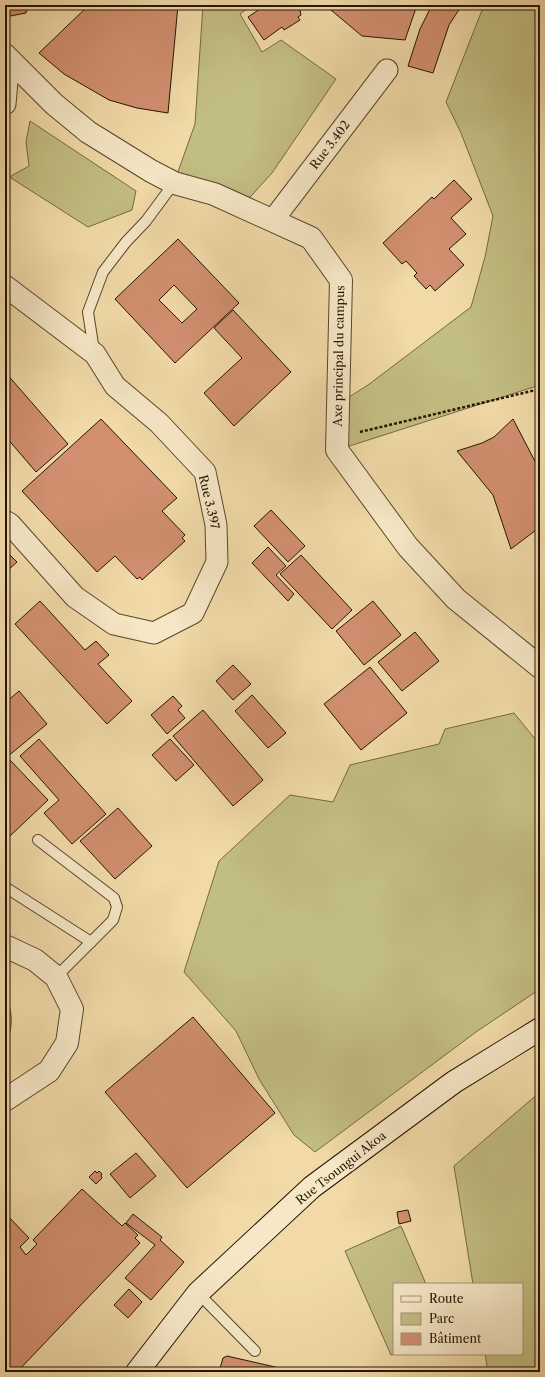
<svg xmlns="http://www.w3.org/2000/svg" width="545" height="1377" font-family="'Libre Caslon Text',serif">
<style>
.green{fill:#c2bd82;stroke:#746942}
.building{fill:#d18f70;stroke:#251501;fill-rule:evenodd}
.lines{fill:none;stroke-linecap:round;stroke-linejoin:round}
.service-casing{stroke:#58462b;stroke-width:12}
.minor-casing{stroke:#58462b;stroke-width:23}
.tertiary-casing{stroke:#58462b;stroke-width:24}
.secondary-casing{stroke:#251501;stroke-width:24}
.path{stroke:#251501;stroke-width:2.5;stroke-dasharray:3 2;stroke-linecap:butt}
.service{stroke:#f6e7c6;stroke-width:10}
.minor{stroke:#f6e7c6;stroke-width:21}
.tertiary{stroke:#f6e7c6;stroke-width:22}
.secondary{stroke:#f6e7c6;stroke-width:22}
.labels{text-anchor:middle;stroke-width:4;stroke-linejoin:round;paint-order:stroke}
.street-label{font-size:12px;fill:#251501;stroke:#f6e7c6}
</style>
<rect width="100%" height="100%" fill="#f1daa8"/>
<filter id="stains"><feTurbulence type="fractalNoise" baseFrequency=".005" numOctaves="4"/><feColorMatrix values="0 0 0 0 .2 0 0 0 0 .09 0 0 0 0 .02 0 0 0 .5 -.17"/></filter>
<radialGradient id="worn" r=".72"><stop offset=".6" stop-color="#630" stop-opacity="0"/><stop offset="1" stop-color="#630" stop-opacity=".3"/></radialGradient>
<!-- green -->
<g class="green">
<polygon points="203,5 252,5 240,14 262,52 281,40 336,79 272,173 242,206 174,183 195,124"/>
<polygon points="484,5 540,5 540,385 337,450 338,404 368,385 471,307 485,257 493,216 461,133 446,102"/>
<polygon points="30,121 136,191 132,210 88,227 11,178 11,176 29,166 26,142"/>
<polygon points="514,713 540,745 540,989 476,1032 315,1152 294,1135 259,1079 236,1031 184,972 219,861 290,795 333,802 350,765 439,744 445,729"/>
<path d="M5,994C13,1013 14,1026 5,1046Z"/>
<polygon points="540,1092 540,1372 488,1372 485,1354 522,1354 522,1284 473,1284 454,1166"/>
<polygon points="401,1226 426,1284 394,1284 394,1354 391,1355 345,1251"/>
</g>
<!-- building -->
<g class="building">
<polygon points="5,5 28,5 26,13 5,17"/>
<polygon points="89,5 178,5 168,113 137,108 109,100 64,74 39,53"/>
<polygon points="266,5 299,5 301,15 298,17 300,20 284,30 282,27 264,40 248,17"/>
<polygon points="325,5 417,5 405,40 362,36"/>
<polygon points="432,5 462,5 449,25 433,73 408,66 420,29"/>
<polygon points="454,180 472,199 451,218 466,234 449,249 464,265 435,291 430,285 426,289 414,276 417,273 406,261 402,264 383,243 432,197 434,199"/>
<path d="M178,239L239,303L175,363L115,299ZM174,285L197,309L182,323L159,300Z"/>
<polygon points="233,310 291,372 234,426 204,393 242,358 214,328"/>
<polygon points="5,372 68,444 36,472 6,437 5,438"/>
<polygon points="101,419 177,498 162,511 185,535 182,538 185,541 142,580 140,577 137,579 115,556 97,572 22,491"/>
<polygon points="513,419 540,471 540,527 511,549 493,495 457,451 482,443 494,437"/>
<polygon points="271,510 305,546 288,562 254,526"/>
<polygon points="268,547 286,566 276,575 294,594 288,601 252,563"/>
<polygon points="5,550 17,562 5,573"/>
<polygon points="301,555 352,610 332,629 280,574"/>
<polygon points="40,601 85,650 96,641 109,655 98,664 132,701 107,724 15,624"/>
<polygon points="373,601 401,635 364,665 336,631"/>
<polygon points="415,632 439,661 402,691 378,662"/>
<polygon points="233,665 251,684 233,700 216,681"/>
<polygon points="370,667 407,713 361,750 324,704"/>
<polygon points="19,691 47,724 7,757 5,755 5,703"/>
<polygon points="252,695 286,733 268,748 235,711"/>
<polygon points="173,696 182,706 178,710 185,718 167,734 151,715"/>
<polygon points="203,710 263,780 233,806 173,736"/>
<polygon points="39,739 106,814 72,844 44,813 59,800 20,756"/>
<polygon points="170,739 194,765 176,781 152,755"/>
<polygon points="10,760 48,800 10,836 5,831 5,765"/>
<polygon points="118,808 152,846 115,879 80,841"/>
<polygon points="193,1017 275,1113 187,1188 105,1092"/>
<polygon points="136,1153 156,1176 130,1198 110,1174"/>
<polygon points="95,1171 97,1173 99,1171 102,1174 101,1176 102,1178 96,1184 89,1177"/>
<polygon points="82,1189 122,1226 125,1223 138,1235 135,1238 140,1243 17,1372 5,1372 5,1213 29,1238 20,1247 26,1255 37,1244 33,1240"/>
<polygon points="408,1210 411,1221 399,1224 397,1212"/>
<polygon points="133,1214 162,1237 160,1240 184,1262 151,1300 125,1278 155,1245 126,1223"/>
<polygon points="129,1289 142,1302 128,1318 114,1305"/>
<polygon points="227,1356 297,1372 219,1372 223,1358"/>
</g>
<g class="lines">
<defs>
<g id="service">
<polyline points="94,351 88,312 103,272 126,242 146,221 174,183"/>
<polyline points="38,840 114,898 117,907 113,920 56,977"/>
<polyline points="5,887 91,942"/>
<polyline points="198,1293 255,1351"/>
</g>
<g id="minor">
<polyline points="5,104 9,59"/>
<polyline points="273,220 387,70"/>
<polyline points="5,286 95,354 115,386 159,423 205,472 216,525 217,562 193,613 154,633 114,624 75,597 10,524 5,521"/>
</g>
<g id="tertiary">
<polyline points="5,55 54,104 88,132 151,171 174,183 214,194 311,238 341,280 337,450 408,547 456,599 540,667"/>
<polyline points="5,946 35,960 56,977 72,1009 67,1043 49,1071 5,1100"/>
</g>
<polyline id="secondary" points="137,1372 198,1293 312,1187 454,1082 540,1029"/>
</defs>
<!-- service casing -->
<use href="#service" class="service-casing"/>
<!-- minor casing -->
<use href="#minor" class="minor-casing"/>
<!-- tertiary casing -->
<use href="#tertiary" class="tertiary-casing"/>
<!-- secondary casing -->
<use href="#secondary" class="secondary-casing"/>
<!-- path -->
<polyline class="path" points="360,432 540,389"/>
<!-- service -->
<use href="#service" class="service"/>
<!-- minor -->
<use href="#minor" class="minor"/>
<!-- tertiary -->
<use href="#tertiary" class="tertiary"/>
<!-- secondary -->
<use href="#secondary" class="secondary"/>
</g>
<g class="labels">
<!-- street labels -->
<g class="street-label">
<text transform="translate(330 145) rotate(-53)" y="4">Rue 3.402</text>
<text transform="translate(339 356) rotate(-89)" y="4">Axe principal du campus</text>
<text transform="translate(209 502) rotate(77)" y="4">Rue 3.397</text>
<text transform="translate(341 1168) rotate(-38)" y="4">Rue Tsoungui Akoa</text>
</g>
</g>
<!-- margin -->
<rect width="545" height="1377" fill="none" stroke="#f1daa8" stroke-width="20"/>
<rect x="6" y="6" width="533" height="1365" fill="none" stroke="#251501" stroke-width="2"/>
<rect x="10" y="10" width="525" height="1357" fill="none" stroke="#251501"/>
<!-- legend -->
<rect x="393" y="1283" width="130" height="72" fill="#f6e7c6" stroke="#a29377"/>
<rect x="401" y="1296" width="20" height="6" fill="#f6e7c6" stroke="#a29377"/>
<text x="429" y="1303" font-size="12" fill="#251501">Route</text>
<rect x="401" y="1313" width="20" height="12" fill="#c2bd82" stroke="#a29377"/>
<text x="429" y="1323" font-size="12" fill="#251501">Parc</text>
<rect x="401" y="1333" width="20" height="12" fill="#d18f70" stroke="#a29377"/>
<text x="429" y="1343" font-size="12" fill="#251501">Bâtiment</text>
<rect width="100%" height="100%" filter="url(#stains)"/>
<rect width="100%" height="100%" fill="url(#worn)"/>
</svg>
